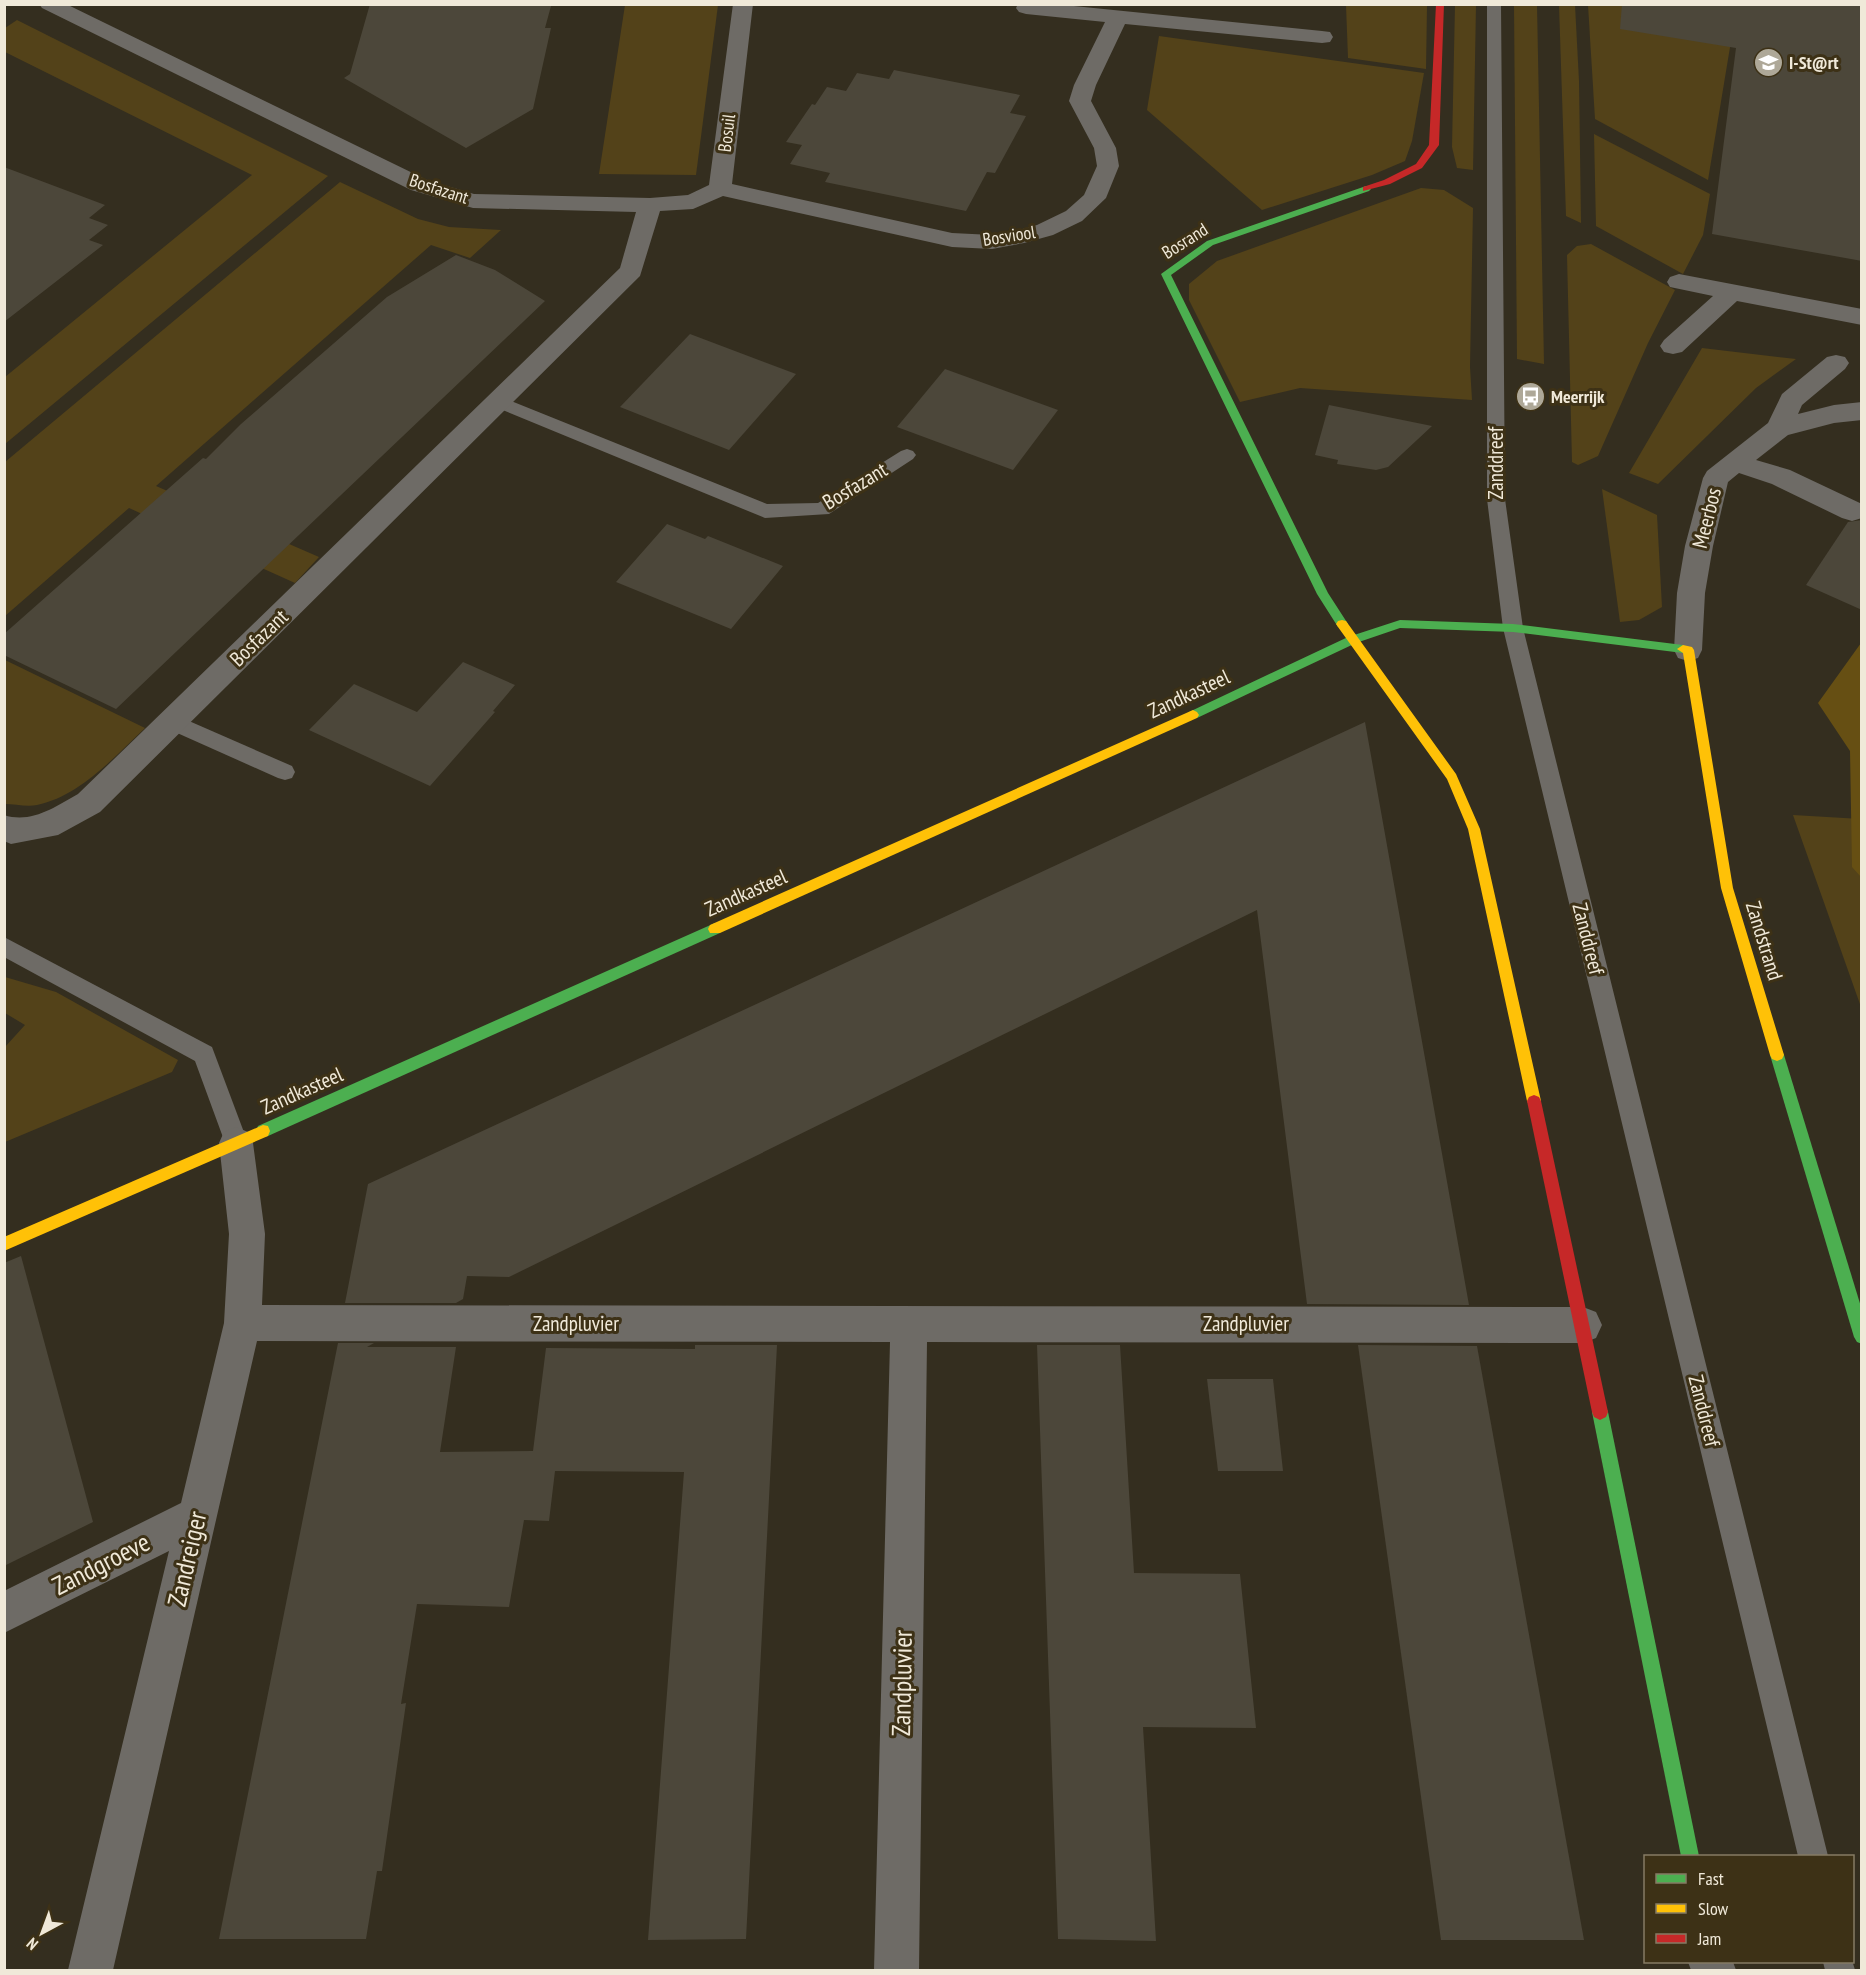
<svg xmlns="http://www.w3.org/2000/svg" width="1866" height="1975" font-family="'PT Sans Narrow',sans-serif">
<style>
.green{fill:#534219}
.water{fill:#664f13}
.building{fill:#4c473a}
.lines{fill:none;stroke-linecap:round;stroke-linejoin:round}
.lane{fill:#6e6b66;fill-rule:evenodd}
.street{fill:#6e6b66;fill-rule:evenodd}
.fast{fill:#4caf50;fill-rule:evenodd}
.slow{fill:#ffc107;fill-rule:evenodd}
.jam{fill:#c62828;fill-rule:evenodd}
.labels{text-anchor:middle;stroke-width:6;stroke-linejoin:round;paint-order:stroke}
.far-poi-label{font-size:18px;font-weight:bold;fill:#f0e9d9;stroke:#3d3116;text-anchor:start}
.far-street-label{font-size:18px;fill:#f0e9d9;stroke:#3d3116}
.street-label{font-size:21px;fill:#f0e9d9;stroke:#3d3116}
.near-street-label{font-size:26px;fill:#f0e9d9;stroke:#3d3116}
</style>
<rect width="100%" height="100%" fill="#342e1f"/>
<!-- green -->
<g class="green">
<polygon points="625,5 718,5 696,175 599,174"/>
<polygon points="1346,5 1427,5 1426,69 1348,58"/>
<polygon points="1455,5 1476,5 1473,170 1457,168 1452,147"/>
<polygon points="1514,5 1537,5 1544,364 1517,359"/>
<polygon points="1559,5 1575,5 1579,81 1581,223 1566,216"/>
<polygon points="1588,5 1737,5 1708,180 1595,119"/>
<polygon points="17,20 328,176 5,444 5,377 252,175 5,52 5,28"/>
<polygon points="1159,36 1424,73 1412,141 1405,161 1372,175 1262,210 1147,110"/>
<polygon points="1594,134 1710,194 1703,235 1683,274 1596,226"/>
<polygon points="340,182 418,219 449,227 501,230 470,258 431,245 156,486 319,557 295,583 129,508 5,616 5,462"/>
<polygon points="1421,188 1444,190 1473,208 1470,367 1472,400 1300,388 1240,402 1189,300 1189,284 1217,261"/>
<polygon points="1591,244 1675,290 1648,343 1598,456 1578,465 1572,462 1567,255 1577,246"/>
<polygon points="1702,348 1796,359 1756,388 1658,484 1629,473"/>
<polygon points="1602,489 1657,515 1662,607 1639,620 1620,622"/>
<path d="M4,660H5L145,728C114,757 80,796 37,805C27,807 14,804 5,804Z"/>
<polygon points="1793,815 1861,819 1861,1007"/>
<polygon points="5,977 56,992 178,1060 172,1072 5,1142 5,1047 25,1025 5,1013"/>
</g>
<!-- water -->
<polygon class="water" points="1861,643 1862,643 1861,877 1852,867 1850,751 1818,703"/>
<!-- building -->
<g class="building">
<polygon points="370,4 551,6 545,28 551,28 533,109 466,148 344,78 350,74"/>
<polygon points="1622,4 1862,4 1860,157 1862,157 1862,261 1712,234 1736,48 1620,29"/>
<polygon points="894,70 1020,95 1010,113 1026,116 995,173 987,172 966,211 825,182 830,173 790,164 802,145 786,142 812,104 815,105 827,87 846,91 857,73 889,79"/>
<polygon points="4,167 105,205 89,218 108,225 89,240 103,245 4,322"/>
<polygon points="456,255 495,270 545,301 116,709 4,655 4,634 203,458 206,459 241,424 387,297"/>
<polygon points="690,334 796,374 729,450 620,407"/>
<polygon points="945,369 1058,410 1013,470 897,427"/>
<polygon points="1329,405 1432,426 1388,467 1376,470 1337,464 1338,460 1315,455"/>
<polygon points="1862,520 1862,610 1806,585 1848,522"/>
<polygon points="667,524 705,539 708,536 783,566 731,629 616,582"/>
<polygon points="463,662 515,685 493,711 495,712 430,786 309,730 354,684 417,712"/>
<polygon points="1365,722 1469,1305 1307,1304 1257,910 509,1277 467,1276 463,1299 456,1303 345,1303 368,1184"/>
<polygon points="21,1256 93,1522 4,1566 4,1263"/>
<polygon points="338,1343 374,1343 367,1347 456,1347 440,1452 533,1451 546,1348 695,1349 695,1345 777,1345 746,1939 648,1940 684,1472 555,1471 549,1521 524,1520 509,1607 417,1604 401,1704 406,1703 382,1871 377,1871 366,1939 219,1939"/>
<polygon points="1037,1345 1120,1345 1134,1573 1240,1574 1256,1728 1143,1727 1156,1941 1058,1939"/>
<polygon points="1358,1345 1477,1346 1584,1940 1441,1940"/>
<polygon points="1207,1379 1273,1379 1283,1471 1218,1471"/>
</g>
<g class="lines">
<!-- lane -->
<g class="lane">
<polygon points="1487,4 1501,4 1505,499 1523,628 1828,1856 1798,1856 1503,628 1487,499"/>
<polygon points="499,396 767,504 818,503 901,451 907,449 913,451 916,455 913,459 829,514 765,518 493,406 490,402 493,398"/>
<polygon points="173,714 292,766 295,772 292,778 285,780 278,778 166,728 163,722 166,716"/>
<polygon points="4,937 212,1047 248,1143 244,1151 236,1154 228,1151 195,1061 4,957"/>
<polygon points="1852,1960 1855,1970 1825,1970 1823,1962"/>
</g>
<!-- street -->
<g class="street">
<path d="M39,4H66L427,180L474,194L650,198L688,195L709,185L733,4H753L732,184L952,233L992,235L1015,231L1037,225L1066,211L1084,195L1097,166L1094,148L1069,101L1074,85L1105,22L1026,14L1019,12L1016,8L1018,4H1054L1322,31L1330,32L1333,37L1330,42L1322,43L1125,24L1096,85L1091,101L1116,148L1119,166L1106,198L1082,221L1053,235L1024,243L992,249L952,247L723,196L693,209L660,211L640,276L100,812L58,835L11,844L4,841V815C31,824 55,807 78,794L620,268L636,212L473,208L411,190L42,8Z"/>
<polygon points="1679,274 1862,309 1862,325 1737,301 1682,352 1673,354 1664,352 1660,346 1664,340 1713,296 1670,287 1667,282 1670,277"/>
<polygon points="1836,355 1845,357 1849,363 1845,369 1802,405 1798,414 1834,405 1862,402 1862,420 1834,423 1788,435 1756,460 1790,470 1862,504 1862,518 1852,521 1842,518 1772,484 1739,473 1728,482 1713,546 1705,593 1702,650 1698,658 1688,661 1678,658 1674,650 1677,593 1685,546 1703,478 1707,471 1768,423 1782,394 1827,357"/>
<polygon points="236,1127 248,1132 253,1143 265,1234 262,1305 1583,1307 1596,1312 1602,1325 1596,1338 1583,1343 927,1342 919,1970 874,1970 890,1342 257,1341 113,1970 68,1970 169,1551 4,1633 4,1591 181,1503 224,1323 229,1234 219,1143 224,1132"/>
<polygon points="1688,1962 1733,1962 1736,1970 1691,1970"/>
</g>
<!-- fast -->
<g class="fast">
<polygon points="1366,186 1371,189 1369,191 1213,245 1171,275 1328,593 1348,624 1342,628 1338,627 1317,594 1161,274 1207,241"/>
<polygon points="1400,620 1513,624 1683,645 1689,649 1683,653 1513,632 1400,628 1356,643 1197,718 1189,718 1187,715 1189,712 1348,637"/>
<polygon points="715,923 720,925 722,929 720,933 268,1136 263,1137 258,1136 256,1131 258,1126"/>
<polygon points="1777,1049 1782,1051 1784,1055 1862,1310 1862,1344 1857,1342 1854,1337 1770,1055 1772,1051"/>
<polygon points="1600,1404 1606,1407 1608,1412 1699,1856 1681,1856 1592,1412 1594,1407"/>
</g>
<!-- slow -->
<g class="slow">
<polygon points="1342,620 1346,621 1456,774 1480,829 1541,1101 1539,1105 1534,1107 1529,1105 1527,1101 1468,829 1447,779 1338,627 1336,624 1338,621"/>
<polygon points="1683,645 1692,647 1694,650 1733,888 1784,1055 1782,1059 1777,1061 1772,1059 1770,1055 1721,888 1683,653 1677,649"/>
<polygon points="1193,710 1197,712 1199,715 1197,718 720,933 710,933 708,929 710,925"/>
<polygon points="263,1125 268,1126 270,1131 268,1136 4,1251 4,1237"/>
</g>
<!-- jam -->
<g class="jam">
<polygon points="1436,4 1444,4 1439,145 1422,168 1390,184 1363,191 1363,187 1384,180 1416,164 1429,145"/>
<polygon points="1534,1095 1539,1097 1541,1101 1608,1412 1606,1417 1600,1420 1594,1417 1592,1412 1527,1101 1529,1097"/>
</g>
</g>
<!-- icons -->
<defs>
<symbol id="school-disc" viewBox="-11 -11 22 22"><circle r="9.5" fill="#aea898" stroke="#3d3116"/><path d="M0-5L7-2L0 1L-7-2ZM-4 1L0 2.5L4 1V4Q0 6-4 4Z" fill="#fff"/></symbol>
<symbol id="bus-disc" viewBox="-11 -11 22 22"><circle r="9.5" fill="#aea898" stroke="#3d3116"/><path d="M-5-6H5V4H4V6H2V4H-2V6H-4V4H-5ZM-3.5-4V0h7V-4ZM-3.5 1.2v1.5H-2V1.2ZM2 1.2v1.5H3.5V1.2Z" fill="#fff"/></symbol>
</defs>
<g fill-rule="evenodd">
<use href="#school-disc" x="1752" y="46" width="33" height="33"/>
<use href="#bus-disc" x="1514" y="380" width="33" height="33"/>
</g>
<g class="labels">
<!-- far-poi labels -->
<g class="far-poi-label">
<text x="1789" y="69">I-St@rt</text>
<text x="1551" y="403">Meerrijk</text>
</g>
<!-- far-street labels -->
<g class="far-street-label">
<text transform="translate(727 133) rotate(-83)" y="6">Bosuil</text>
<text transform="translate(439 189) rotate(18)" y="6">Bosfazant</text>
<text transform="translate(1009 236) rotate(-9)" y="6">Bosviool</text>
<text transform="translate(1185 241) rotate(-32)" y="6">Bosrand</text>
</g>
<!-- street labels -->
<g class="street-label">
<text transform="translate(1496 463) rotate(-90)" y="7">Zanddreef</text>
<text transform="translate(855 486) rotate(-31)" y="7">Bosfazant</text>
<text transform="translate(1707 518) rotate(-76)" y="7">Meerbos</text>
<text transform="translate(259 638) rotate(-44)" y="7">Bosfazant</text>
<text transform="translate(1189 694) rotate(-25)" y="7">Zandkasteel</text>
<text transform="translate(746 893) rotate(-24)" y="7">Zandkasteel</text>
<text transform="translate(1588 939) rotate(76)" y="7">Zanddreef</text>
<text transform="translate(1764 941) rotate(73)" y="7">Zandstrand</text>
<text transform="translate(302 1091) rotate(-24)" y="7">Zandkasteel</text>
<text x="576" y="1331">Zandpluvier</text>
<text x="1246" y="1331">Zandpluvier</text>
<text transform="translate(1704 1411) rotate(76)" y="7">Zanddreef</text>
</g>
<!-- near-street labels -->
<g class="near-street-label">
<text transform="translate(187 1559) rotate(-77)" y="9">Zandreiger</text>
<text transform="translate(101 1564) rotate(-27)" y="9">Zandgroeve</text>
<text transform="translate(902 1683) rotate(-89)" y="9">Zandpluvier</text>
</g>
</g>
<!-- border -->
<rect width="1866" height="1975" fill="none" stroke="#f0e9d9" stroke-width="12"/>
<!-- legend -->
<rect x="1644" y="1855" width="210" height="108" fill="#3d3116" stroke="#857b64" stroke-width="1.5"/>
<rect x="1656" y="1874" width="30" height="9" fill="#4caf50" stroke="#857b64" stroke-width="1.5"/>
<text x="1698" y="1885" font-size="18" fill="#f0e9d9">Fast</text>
<rect x="1656" y="1904" width="30" height="9" fill="#ffc107" stroke="#857b64" stroke-width="1.5"/>
<text x="1698" y="1915" font-size="18" fill="#f0e9d9">Slow</text>
<rect x="1656" y="1934" width="30" height="9" fill="#c62828" stroke="#857b64" stroke-width="1.5"/>
<text x="1698" y="1945" font-size="18" fill="#f0e9d9">Jam</text>
<!-- north arrow -->
<g transform="translate(42 1933) rotate(221)" stroke="#3d3116" stroke-width="4.5" paint-order="stroke">
<path d="M0-4.5L10 22L0 15L-10 22Z" fill="#f0e9d9"/>
<text y="-9" font-size="16" font-weight="bold" text-anchor="middle" fill="#f0e9d9">N</text>
</g>
</svg>
